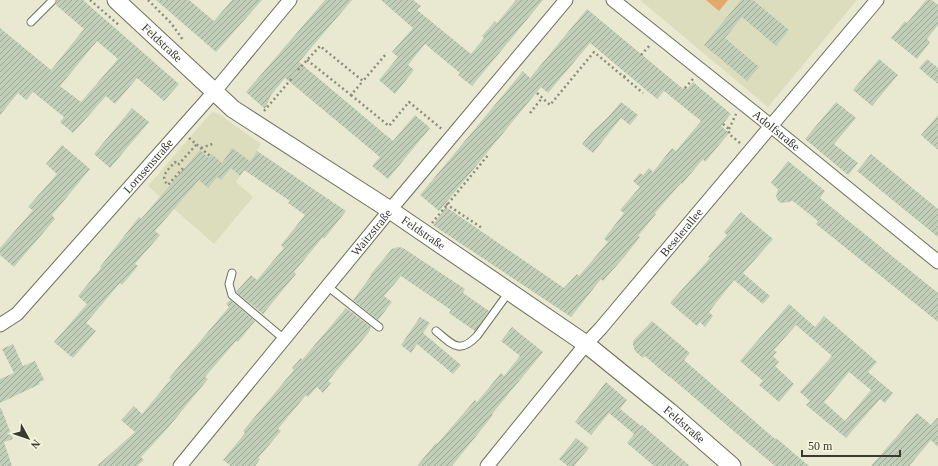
<svg xmlns="http://www.w3.org/2000/svg" width="938" height="466" font-family="'Times New Roman',serif">
<style>
.built{fill:#dcddbd}
.garden{fill:#e4a86c}
.building{fill:url(#building-hatch);fill-rule:evenodd}
.lines{fill:none;stroke-linecap:round;stroke-linejoin:round}
.service-casing{stroke:#6f705a;stroke-width:9}
.minor-casing{stroke:#6f705a;stroke-width:15}
.tertiary-casing{stroke:#6f705a;stroke-width:19}
.path{stroke:#8b8c7b;stroke-width:2.5;stroke-dasharray:2 3;stroke-linecap:butt}
.service{stroke:#fff;stroke-width:7}
.minor{stroke:#fff;stroke-width:13}
.tertiary{stroke:#fff;stroke-width:17}
.labels{text-anchor:middle;stroke-width:3;stroke-linejoin:round;paint-order:stroke}
.street-label{font-size:12px;fill:#39392f;stroke:#f5f7dd}
</style>
<defs>
<pattern id="building-hatch" width="6" height="6" patternUnits="userSpaceOnUse"><rect width="6" height="6" fill="#c1ceb8"/><path d="M-1 1l2-2M0 6l6-6M5 7l2-2" fill="none" stroke="#9ea896"/></pattern>
</defs>
<rect width="100%" height="100%" fill="#e8e9d0"/>
<!-- built -->
<g class="built">
<polygon points="640,0 857,0 768,107"/>
<polygon points="213,112 219,114 261,144 236,182 253,197 214,244 148,186 210,114"/>
</g>
<!-- garden -->
<polygon class="garden" points="706,0 728,0 719,11"/>
<!-- building -->
<g class="building">
<path d="M57,0H83L179,84L164,101L137,78L115,104L106,96L73,133L60,122L64,117L33,92L26,100L18,93L0,115V28L51,70L84,29L56,5ZM97,41L118,59L81,102L60,86Z"/>
<polygon points="156,0 189,0 214,21 232,0 262,0 216,52"/>
<polygon points="325,0 352,0 299,62 393,141 415,115 430,128 388,179 372,166 380,157 285,78 271,95 265,109 246,92"/>
<polygon points="381,0 413,0 421,6 417,10 471,54 484,38 482,36 495,21 497,23 516,0 543,0 472,86 458,75 460,73 425,44 408,65 414,70 395,94 379,80 398,57 392,52 413,28"/>
<polygon points="741,0 753,0 789,30 776,46 742,17 725,38 759,67 747,81 704,45"/>
<polygon points="926,0 932,0 938,5 938,25 927,39 930,42 917,59 891,38 905,21 907,23"/>
<polygon points="587,9 683,89 684,87 687,89 693,82 731,114 721,126 729,133 705,162 703,159 682,184 681,183 655,213 656,214 638,236 640,237 625,256 603,281 601,279 571,317 433,225 446,207 564,288 577,274 579,276 608,242 604,239 624,213 620,210 640,187 633,181 640,173 643,175 649,168 653,172 672,148 676,151 701,121 664,91 657,99 590,43 548,93 541,87 439,211 420,195 523,71 530,78"/>
<polygon points="879,59 898,75 872,106 853,90"/>
<polygon points="927,59 938,68 938,84 919,68"/>
<polygon points="621,102 638,115 630,125 621,118 593,153 582,144 591,133 608,117"/>
<polygon points="836,102 856,118 834,144 858,163 848,175 805,139"/>
<polygon points="132,108 149,122 110,168 94,154"/>
<polygon points="938,115 938,150 921,135"/>
<polygon points="62,145 90,169 52,215 55,219 14,267 0,255 0,248 33,210 28,207 57,174 46,164"/>
<polygon points="232,148 250,161 257,151 346,211 324,239 323,237 294,272 296,274 263,314 236,292 251,275 257,280 284,248 281,245 305,215 288,203 290,201 244,170 240,176 231,168 221,180 217,177 208,188 199,180 155,231 160,235 135,264 138,266 122,285 120,283 86,323 96,331 73,358 54,342 87,304 78,296 101,268 100,267 139,217 141,219 200,150 209,158 212,154 222,163"/>
<polygon points="871,154 938,209 938,237 857,171"/>
<polygon points="788,161 825,191 820,198 938,293 938,322 816,224 818,221 793,201 783,203 779,202 776,197 778,189 771,183"/>
<polygon points="741,212 773,239 743,273 770,296 763,304 734,280 709,312 713,316 705,327 700,322 697,326 670,303 710,258 708,257 727,235 724,232"/>
<polygon points="398,247 403,248 465,289 463,293 489,311 475,331 449,313 451,310 401,276 384,296 392,302 378,320 353,300 371,276 370,275 392,249"/>
<polygon points="230,300 255,321 238,342 236,341 205,377 208,379 167,429 141,457 144,460 137,466 97,466 135,432 121,420 134,406 142,414 171,379 169,378 229,307 226,304"/>
<path d="M789,304L815,327L824,316L877,362L868,372L893,393L885,403L880,399L846,438L806,405L810,401L800,392L832,356L796,325L774,350L777,352L773,356L779,362L775,366L794,384L779,402L759,385L763,381L740,361ZM849,372L871,390L845,421L824,402Z"/>
<polygon points="346,308 371,327 369,332 328,381 331,383 323,393 317,387 308,397 306,395 278,429 281,431 258,458 260,459 255,466 231,466 223,460 245,433 243,431 294,370 292,368 301,358 302,360"/>
<polygon points="420,317 430,323 423,333 461,365 453,374 417,344 411,353 401,345"/>
<polygon points="652,321 690,353 684,360 775,439 776,438 809,466 775,466 670,377 669,377 645,356 643,358 635,351 633,345 633,341"/>
<polygon points="512,327 543,352 492,414 493,415 452,466 417,466 436,443 437,444 475,400 477,402 501,373 504,376 520,356 501,341"/>
<polygon points="13,344 23,366 35,361 44,380 39,382 40,384 0,403 0,379 14,373 2,349"/>
<polygon points="606,382 627,400 620,409 641,426 642,425 690,466 654,466 627,443 634,434 609,413 591,435 575,422"/>
<polygon points="0,408 1,408 13,439 4,442 12,466 0,466"/>
<polygon points="917,413 931,425 938,417 938,447 931,440 909,466 871,466"/>
<polygon points="576,438 589,448 574,466 568,466 559,459"/>
</g>
<g class="lines">
<defs>
<g id="service">
<polyline points="31,22 52,1"/>
<polyline points="232,273 229,284 232,295 284,339"/>
<polyline points="327,286 379,327"/>
<path d="M436,331C452,344 459,355 477,336L509,292"/>
</g>
<g id="minor">
<path id="s1" d="M613,0L771,126L938,262"/>
<path id="s2" d="M0,325L17,314L214,92L290,0"/>
<path id="s3" d="M180,466L390,210L566,0"/>
<path id="s4" d="M487,466L586,344L601,328L877,0"/>
</g>
<g id="tertiary">
<path id="s5" d="M116,0L233,109L390,210L586,344L670,412L732,466"/>
</g>
</defs>
<!-- service casing -->
<use href="#service" class="service-casing"/>
<!-- minor casing -->
<use href="#minor" class="minor-casing"/>
<!-- tertiary casing -->
<use href="#tertiary" class="tertiary-casing"/>
<!-- path -->
<g class="path">
<polyline points="90,0 120,26"/>
<polyline points="148,0 171,23 183,40"/>
<polyline points="641,55 650,45"/>
<polyline points="307,60 351,95 363,81"/>
<polyline points="298,70 320,46 363,81 386,54"/>
<polyline points="624,77 627,73"/>
<polyline points="685,88 693,79"/>
<polyline points="537,93 550,105 594,52 643,93"/>
<polyline points="351,95 389,126 409,102 443,130"/>
<polyline points="264,111 293,77"/>
<polyline points="530,113 542,98"/>
<polyline points="723,124 729,129 729,134 740,143"/>
<polyline points="729,129 736,114"/>
<polyline points="189,138 210,156"/>
<polyline points="201,148 215,143"/>
<path d="M183,170L182,169L168,185C159,176 168,170 175,162L178,165L197,144"/>
<polyline points="446,204 482,228"/>
<polyline points="432,223 489,154"/>
</g>
<!-- service -->
<use href="#service" class="service"/>
<!-- minor -->
<use href="#minor" class="minor"/>
<!-- tertiary -->
<use href="#tertiary" class="tertiary"/>
</g>
<g class="labels">
<!-- street labels -->
<g class="street-label">
<text dy="4" stroke="none"><textPath href="#s5" startOffset="63">Feldstraße</textPath></text>
<text dy="4" stroke="none"><textPath href="#s1" startOffset="209">Adolfstraße</textPath></text>
<text dy="4" stroke="none"><textPath href="#s2" startOffset="218">Lornsenstraße</textPath></text>
<text dy="4" stroke="none"><textPath href="#s3" startOffset="302">Waitzstraße</textPath></text>
<text dy="4" stroke="none"><textPath href="#s5" startOffset="387">Feldstraße</textPath></text>
<text dy="4" stroke="none"><textPath href="#s4" startOffset="304">Beselerallee</textPath></text>
<text dy="4" stroke="none"><textPath href="#s5" startOffset="711">Feldstraße</textPath></text>
</g>
</g>
<!-- north arrow -->
<g transform="translate(28 438) rotate(130)" stroke="#f5f7dd" stroke-width="3" paint-order="stroke">
<path d="M0-3L7 15L0 10L-7 15Z" fill="#39392f"/>
<text y="-6" font-size="11" font-weight="bold" text-anchor="middle" fill="#39392f">N</text>
</g>
<!-- scale -->
<path d="M802 450v6h98v-6" fill="none" stroke="#39392f" stroke-width="2"/>
<text x="808" y="450" font-size="12" fill="#39392f" stroke="#f5f7dd" stroke-width="3" paint-order="stroke">50 m</text>
</svg>
